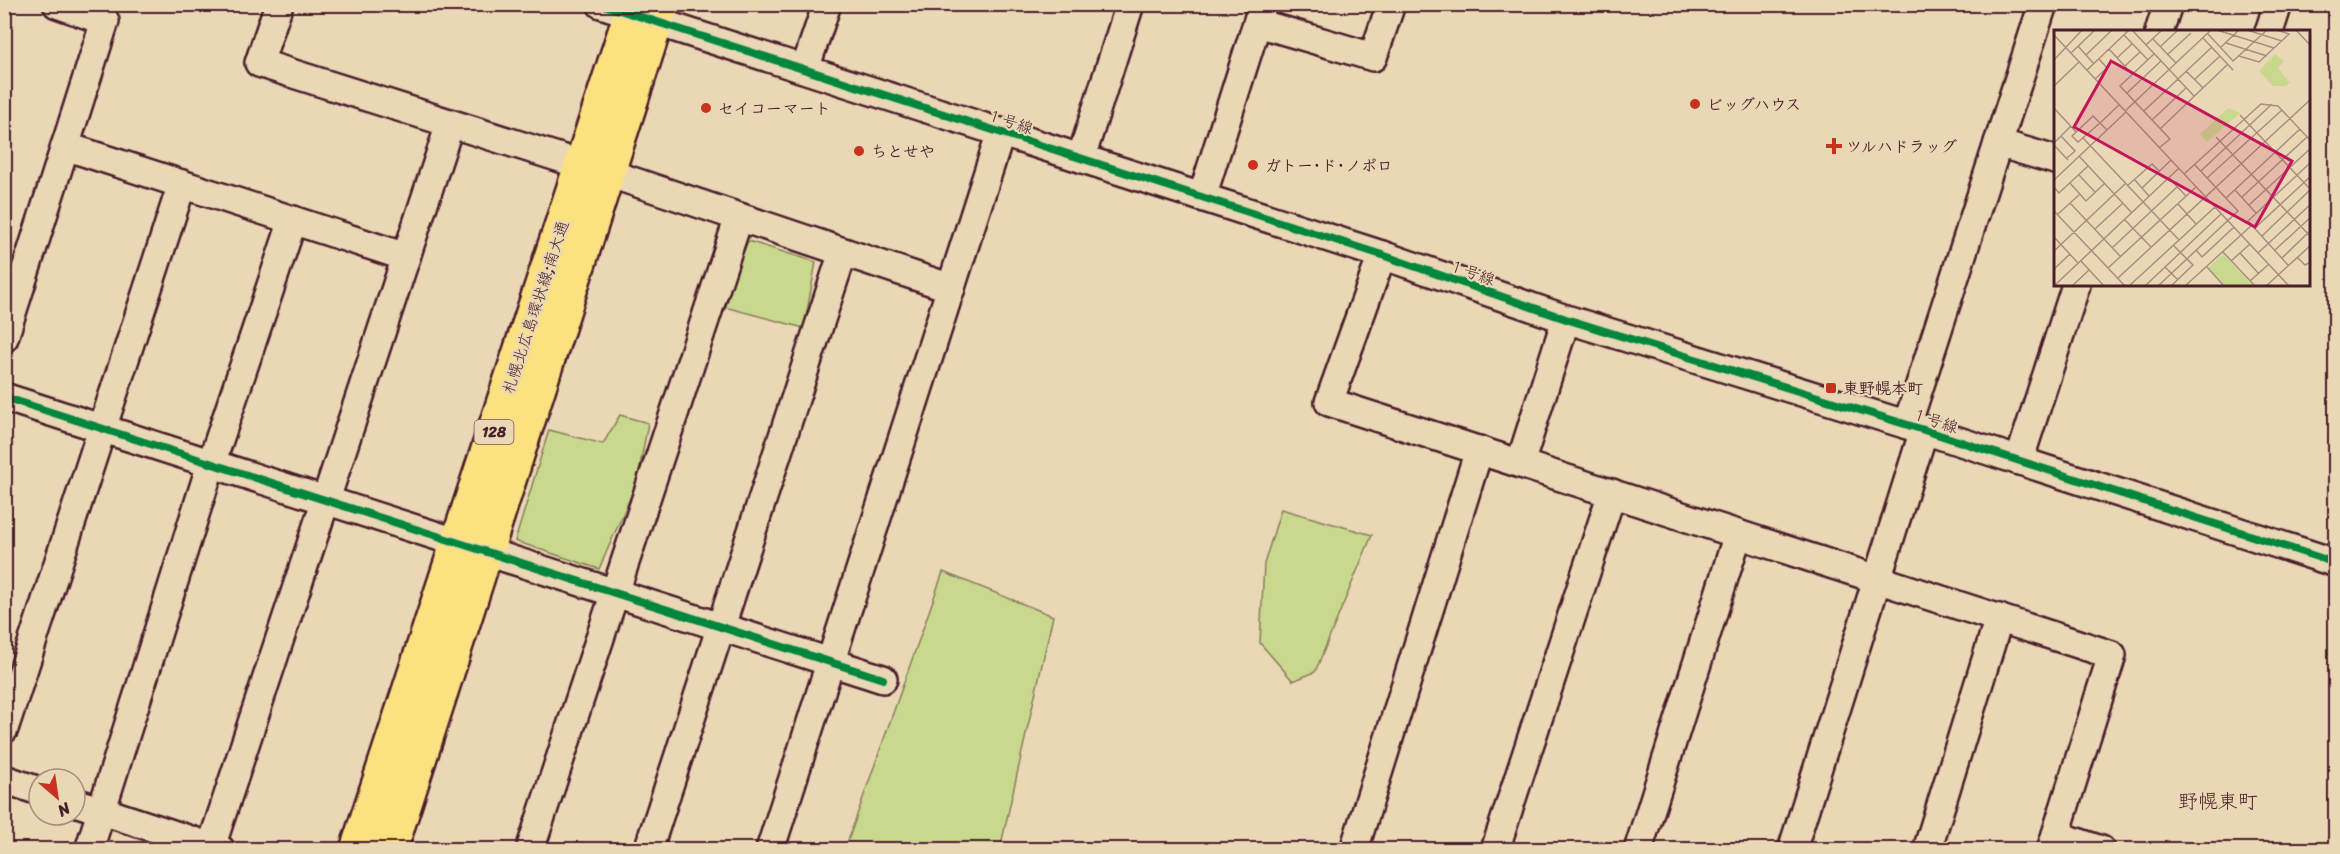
<svg xmlns="http://www.w3.org/2000/svg" width="2340" height="854" font-family="Sriracha,'Klee One',sans-serif">
<style>
.green{fill:#c8d98d;stroke:#897c5c;stroke-width:1.5}
.lines{fill:none;stroke-linecap:round;stroke-linejoin:round}
.minor-casing{stroke:#4a1f2b;stroke-width:32}
.major-casing{stroke:#4a1f2b;stroke-width:38}
.minor{stroke:#ead7b5;stroke-width:27}
.major{stroke:#fbe180;stroke-width:33}
.cycleway-casing{stroke:#ead7b5;stroke-width:11}
.cycleway{stroke:#00873e;stroke-width:8}
.poi-dot{fill:#c8321e;stroke:#ead7b5;stroke-width:2}
.labels{text-anchor:middle;stroke-width:4.5;stroke-linejoin:round;paint-order:stroke}
.shield{fill:#ead7b5;stroke:#7a5654;stroke-width:1.5}
.shield-label{font-size:15px;font-weight:bold;fill:#4a1f2b}
.poi-label{font-size:16px;font-weight:bold;fill:#4a1f2b;stroke:#ead7b5;text-anchor:start}
.street-label{font-size:16px;fill:#4a1f2b;stroke:#ead7b5}
.quarter-label{font-size:20px;fill:#4a1f2b;stroke:#ead7b5}
.inset-road{fill:none;stroke:#aa8d7e;stroke-width:1.5}
.view{fill:#c2185b;fill-opacity:0.15;stroke:#c2185b;stroke-width:3}
.inset-edge{fill:none;stroke:#4a1f2b;stroke-width:3}
</style>
<rect width="100%" height="100%" fill="#ead7b5"/>
<filter id="ink" filterUnits="userSpaceOnUse"><feTurbulence type="fractalNoise" baseFrequency=".0167" numOctaves="2"/><feDisplacementMap in="SourceGraphic" scale="12" xChannelSelector="R" yChannelSelector="G"/><feConvolveMatrix kernelMatrix="1 2 1 2 8 2 1 2 1" color-interpolation-filters="sRGB"/></filter>
<g filter="url(#ink)">
<!-- green -->
<g class="green">
<polygon points="748,241 816,262 804,328 721,306"/>
<polygon points="620,415 648,423 637,482 599,569 515,541 549,430 603,444"/>
<polygon points="1281,509 1372,535 1315,672 1293,681 1260,643 1264,564"/>
<polygon points="943,572 1053,616 1000,849 845,849"/>
</g>
<g class="lines">
<defs>
<g id="minor">
<polyline points="279,4 259,63 608,173 951,288"/>
<polyline points="601,4 1382,255 1566,319 1924,430 2336,563"/>
<polyline points="1258,23 1373,57 1391,4"/>
<polyline points="2159,32 2168,4"/>
<polyline points="2269,32 2278,4"/>
<polyline points="805,69 827,4"/>
<polyline points="1998,143 2055,160"/>
<polyline points="65,146 406,257"/>
<polyline points="1081,158 1130,4"/>
<polyline points="1202,197 1263,4"/>
<polyline points="1382,255 1329,402 2112,655 2051,850"/>
<polyline points="4,338 105,21 57,4"/>
<polyline points="4,397 883,679"/>
<polyline points="1907,425 2043,4"/>
<polyline points="2019,461 2076,285"/>
<polyline points="1520,464 1566,319"/>
<polyline points="4,729 182,184"/>
<polyline points="4,779 39,791"/>
<polyline points="75,802 221,850"/>
<polyline points="2056,835 2101,850"/>
<polyline points="89,850 211,464 293,220"/>
<polyline points="210,850 450,124"/>
<polyline points="530,850 739,217"/>
<polyline points="648,850 843,252"/>
<polyline points="770,850 1001,132"/>
<polyline points="1354,850 1479,450"/>
<polyline points="1495,850 1612,493"/>
<polyline points="1638,850 1738,534"/>
<polyline points="1792,850 1924,430"/>
<polyline points="1927,850 1999,618"/>
</g>
<g id="major">
<polyline points="357,850 634,4"/>
<polyline points="390,850 662,4"/>
</g>
</defs>
<!-- minor casing -->
<use href="#minor" class="minor-casing"/>
<!-- major casing -->
<use href="#major" class="major-casing"/>
<!-- minor -->
<use href="#minor" class="minor"/>
<!-- major -->
<use href="#major" class="major"/>
<defs>
<g id="cycleway">
<polyline points="601,4 1382,255 1566,319 1924,430 2336,563"/>
<polyline points="4,397 883,679"/>
</g>
</defs>
<!-- cycleway casing -->
<use href="#cycleway" class="cycleway-casing"/>
<!-- cycleway -->
<use href="#cycleway" class="cycleway"/>
</g>
</g>
<!-- markers -->
<g class="poi-dot">
<circle cx="1695" cy="104" r="6"/>
<circle cx="706" cy="108" r="6"/>
<path d="M1831 137h6v6h6v6h-6v6h-6v-6h-6v-6h6z"/>
<circle cx="859" cy="151" r="6"/>
<circle cx="1253" cy="165" r="6"/>
<rect x="1825" y="382" width="12" height="12" rx="3"/>
</g>
<g class="labels">
<!-- shield labels -->
<rect class="shield" x="474.5" y="420" width="39" height="24" rx="4.5"/>
<g class="shield-label">
<text x="494" y="437">128</text>
</g>
<!-- poi labels -->
<g class="poi-label">
<text x="1707" y="110">ビッグハウス</text>
<text x="718" y="114">セイコーマート</text>
<text x="1846" y="152">ツルハドラッグ</text>
<text x="871" y="157">ちとせや</text>
<text x="1265" y="171">ガトー･ド･ノポロ</text>
<text x="1843" y="394">東野幌本町</text>
</g>
<!-- street labels -->
<g class="street-label">
<text transform="translate(1010 121) rotate(18)" y="6">１号線</text>
<text transform="translate(1472 272) rotate(19)" y="6">１号線</text>
<text transform="translate(535 307) rotate(-72)" y="6">札幌北広島環状線;南大通</text>
<text transform="translate(1935 420) rotate(18)" y="6">１号線</text>
</g>
<!-- quarter labels -->
<g class="quarter-label">
<text x="2218" y="808">野幌東町</text>
</g>
</g>
<!-- overview -->
<g transform="translate(2054 30)">
<rect width="256" height="256" fill="#ead7b5"/>
<path d="M221,24L230,31L224,38L236,53L231,56H219L205,41ZM174,78L186,83L153,112L146,104ZM169,224L199,256H171L154,238Z" fill="#c8d98d"/>
<path class="inset-road" d="M78,0L140,66M163,0L220,18M193,0L228,11M242,0L257,16M154,4L179,31L213,0M0,5L235,256M70,5L94,30M149,8L179,40M99,9L122,33M172,13L213,26M92,15L108,0M24,16L40,34M106,17L124,0M167,17L185,0M55,19L78,44M17,23L41,0M100,24L66,56L116,109L105,118M32,25L58,0M113,25L137,3M185,26L205,32L235,4L223,0M63,28L78,14M0,30L28,0M71,36L86,22M33,40L75,0M132,41L149,58M41,49L53,38L45,29M141,49L166,26M0,56L25,32M73,63L107,31M0,78L22,102M71,81L157,0M90,81L158,17M186,85L257,160M98,90L132,58M106,99L174,34M53,100L39,86L18,106L24,112L46,93L65,75M7,106L21,121L13,128M162,107L257,207M29,108L125,210M0,113L17,96M0,115L14,130M25,126L78,183M147,141L218,74M130,144L207,74L224,76L257,111M25,145L41,162M115,148L132,166M153,148L228,80M80,149L95,166M0,150L72,82M16,153L32,171L51,153M73,156L98,134L105,141M0,157L5,163L34,136M88,158L117,130M181,160L202,183M188,167L253,107M172,168L246,99M16,173L67,227M124,174L142,194M195,175L257,118M0,181L71,256M4,184L26,164M70,189L97,217M201,198L257,146M41,199L69,173M208,206L256,160M0,207L24,233M58,218L123,157M142,220L148,227L180,197M221,220L257,187M0,221L71,154M169,222L201,256M186,223L205,244M204,223L257,174M243,227L251,235L257,232M228,228L257,200M27,231L50,256M177,231L196,214M234,235L194,191L257,132M111,237L124,250M153,237L170,256M54,238L142,157M0,239L16,224M64,248L257,69M196,251L215,234M0,256L125,138M18,256L35,240M75,256L161,177M91,256L167,184M104,256L184,181L140,134M117,256L139,235L119,215M131,256L198,195M212,256L257,215"/>
<path class="view" d="M57,31L238,131L201,197L20,97Z"/>
<rect width="256" height="256" class="inset-edge"/>
</g>
<!-- margin -->
<rect width="2340" height="854" fill="none" stroke="#ead7b5" stroke-width="24"/>
<rect x="12" y="12" width="2316" height="830" fill="none" stroke="#4a1f2b" stroke-width="2" filter="url(#ink)"/>
<!-- north arrow -->
<g transform="translate(57 797) rotate(151)"><circle r="28" fill="#ead7b5" stroke="#aa8d7e" stroke-width="1.5"/>
<path d="M0-4.5L10 22L0 15L-10 22Z" fill="#c8321e"/>
<text y="-9" font-size="16" font-weight="bold" text-anchor="middle" fill="#4a1f2b">N</text>
</g>
</svg>
